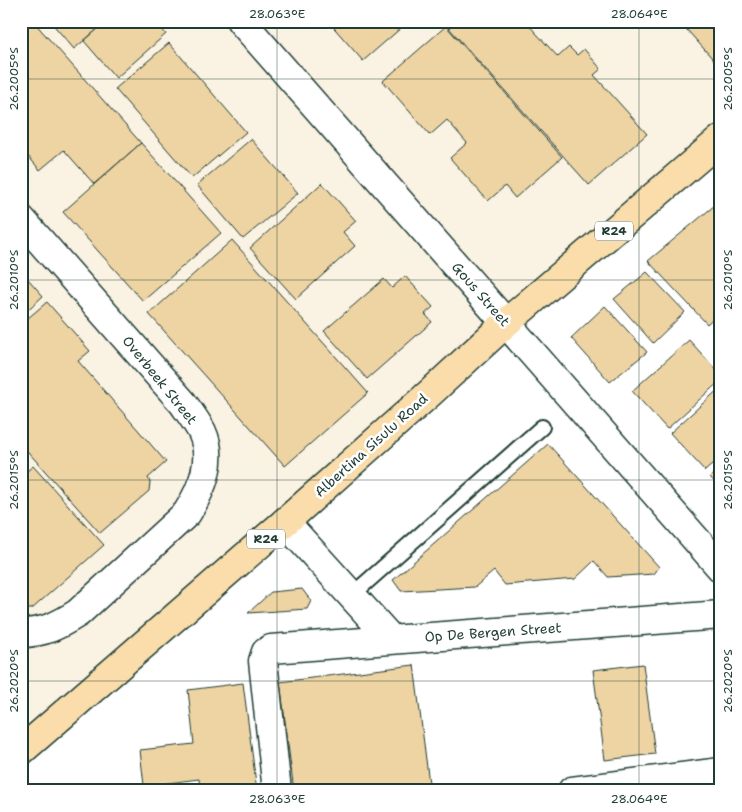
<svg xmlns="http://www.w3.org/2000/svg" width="742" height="812" font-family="'Shantell Sans',sans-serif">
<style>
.built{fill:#faf2e3}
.building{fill:#eed3a3;stroke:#1f3d34}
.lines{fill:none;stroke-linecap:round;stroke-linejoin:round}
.service-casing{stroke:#1f3d34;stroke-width:18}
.minor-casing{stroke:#1f3d34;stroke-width:31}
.primary-casing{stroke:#1f3d34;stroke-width:31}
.service{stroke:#fff;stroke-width:14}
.minor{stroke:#fff;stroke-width:28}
.primary{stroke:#faddab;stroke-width:28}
.ticks{fill:none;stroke:#1f3d34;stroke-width:1;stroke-opacity:0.45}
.labels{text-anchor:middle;stroke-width:5;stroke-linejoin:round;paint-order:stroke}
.shield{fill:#fff;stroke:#627771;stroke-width:1}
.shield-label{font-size:12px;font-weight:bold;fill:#1f3d34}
.street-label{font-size:14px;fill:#1f3d34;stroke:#fff}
.neatline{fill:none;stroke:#1f3d34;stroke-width:2}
.ticks-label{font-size:12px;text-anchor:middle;fill:#1f3d34}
</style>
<rect width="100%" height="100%" fill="#fff"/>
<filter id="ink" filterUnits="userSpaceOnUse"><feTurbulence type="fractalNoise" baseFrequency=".02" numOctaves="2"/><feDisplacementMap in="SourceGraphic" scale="10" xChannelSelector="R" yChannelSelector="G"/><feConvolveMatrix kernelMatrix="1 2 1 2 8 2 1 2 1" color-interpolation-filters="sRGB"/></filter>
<g filter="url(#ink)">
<!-- built -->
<polygon class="built" points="21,21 721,21 721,126 21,731"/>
<!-- building -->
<g class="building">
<polygon points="21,21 33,21 141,143 94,184 64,150 40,170 21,148"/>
<polygon points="50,21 107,21 74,49"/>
<polygon points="107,21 155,21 166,34 116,78 84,41"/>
<polygon points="328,21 409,21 363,61"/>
<polygon points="456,21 525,21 558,57 569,47 577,55 584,49 601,69 594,75 647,134 589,185 449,28"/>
<polygon points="679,21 721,21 721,68"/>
<polygon points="446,26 562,157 515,198 505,186 488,201 450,158 467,143 447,120 430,135 383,81"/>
<polygon points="169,43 246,132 192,178 115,89"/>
<polygon points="251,139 298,193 243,239 197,185"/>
<polygon points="141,143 221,233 143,301 63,212"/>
<polygon points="322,183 356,221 343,232 355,246 296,299 250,248"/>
<polygon points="721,200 721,311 707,324 648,261"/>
<polygon points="232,240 368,393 285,466 149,314"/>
<polygon points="21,271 43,296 21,316"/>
<polygon points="647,272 685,312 653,343 614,299"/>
<polygon points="405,276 433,307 425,314 432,322 367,379 324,331 384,279 392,288"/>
<polygon points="47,302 90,351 78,361 166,462 148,478 150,482 149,491 100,533 21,444 21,324"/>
<polygon points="605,306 647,352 610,382 571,338"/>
<polygon points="689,340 721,375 721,380 667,429 632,391"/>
<polygon points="721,387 721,457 705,471 670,433"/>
<polygon points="548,444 659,567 654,574 608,577 594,561 575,579 505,585 494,571 475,587 401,591 393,580"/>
<polygon points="33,466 104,545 32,609 21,609 21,476"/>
<polygon points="721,467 721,489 710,477"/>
<polygon points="302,589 311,601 307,609 248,613 271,592"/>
<polygon points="643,664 655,754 605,760 593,670"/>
<polygon points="414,665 430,791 294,791 280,682"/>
<polygon points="243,683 257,791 200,791 199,779 144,786 140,750 194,744 188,690"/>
</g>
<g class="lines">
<defs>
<polyline id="service" points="352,595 542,427"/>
<g id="minor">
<polyline points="241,21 721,568"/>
<path d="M21,219L183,403C189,412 197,422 202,432C215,460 202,489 187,513L78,613C59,625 44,633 21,633"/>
<polyline points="285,522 391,639"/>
<polyline points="277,791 263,661 266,652 271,649 721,615"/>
<polyline points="572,791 721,772"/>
</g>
<polyline id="primary" points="21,751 285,522 430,393 507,322 721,139"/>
</defs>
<!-- service casing -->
<use href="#service" class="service-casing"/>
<!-- minor casing -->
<use href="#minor" class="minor-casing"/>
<!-- primary casing -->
<use href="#primary" class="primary-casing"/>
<!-- service -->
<use href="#service" class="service"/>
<!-- minor -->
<use href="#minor" class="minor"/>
<!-- primary -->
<use href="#primary" class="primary"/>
</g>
</g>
<!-- ticks -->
<path class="ticks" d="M277,21V791M639,21V791M21,79H721M21,280H721M21,480H721M21,681H721"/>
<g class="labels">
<!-- shield labels -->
<g class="shield">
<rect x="595" y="221.5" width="38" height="19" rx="4"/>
<rect x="247" y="529.5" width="38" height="19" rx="4"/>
</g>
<g class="shield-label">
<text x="614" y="235">R24</text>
<text x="266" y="543">R24</text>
</g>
<!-- street labels -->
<g class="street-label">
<text transform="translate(481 294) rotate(49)" y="5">Gous Street</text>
<text transform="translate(160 380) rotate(51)" y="5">Overbeek Street</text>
<text transform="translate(371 445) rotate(-42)" y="5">Albertina Sisulu Road</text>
<text transform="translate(493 632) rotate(-4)" y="5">Op De Bergen Street</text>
</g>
</g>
<!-- margin -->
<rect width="742" height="812" fill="none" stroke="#fff" stroke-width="55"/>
<rect x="28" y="28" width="686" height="756" class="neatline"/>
<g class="ticks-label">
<text x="277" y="18">28.063°E</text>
<text x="639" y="18">28.064°E</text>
<text transform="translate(14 79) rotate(-90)" y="4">26.2005°S</text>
<text transform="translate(728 79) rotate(-90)" y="4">26.2005°S</text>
<text transform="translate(14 280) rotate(-90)" y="4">26.2010°S</text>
<text transform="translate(728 280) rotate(-90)" y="4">26.2010°S</text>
<text transform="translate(14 480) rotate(-90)" y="4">26.2015°S</text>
<text transform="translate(728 480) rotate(-90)" y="4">26.2015°S</text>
<text transform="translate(14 681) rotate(-90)" y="4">26.2020°S</text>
<text transform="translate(728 681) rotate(-90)" y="4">26.2020°S</text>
<text x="277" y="803">28.063°E</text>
<text x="639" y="803">28.064°E</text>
</g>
</svg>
